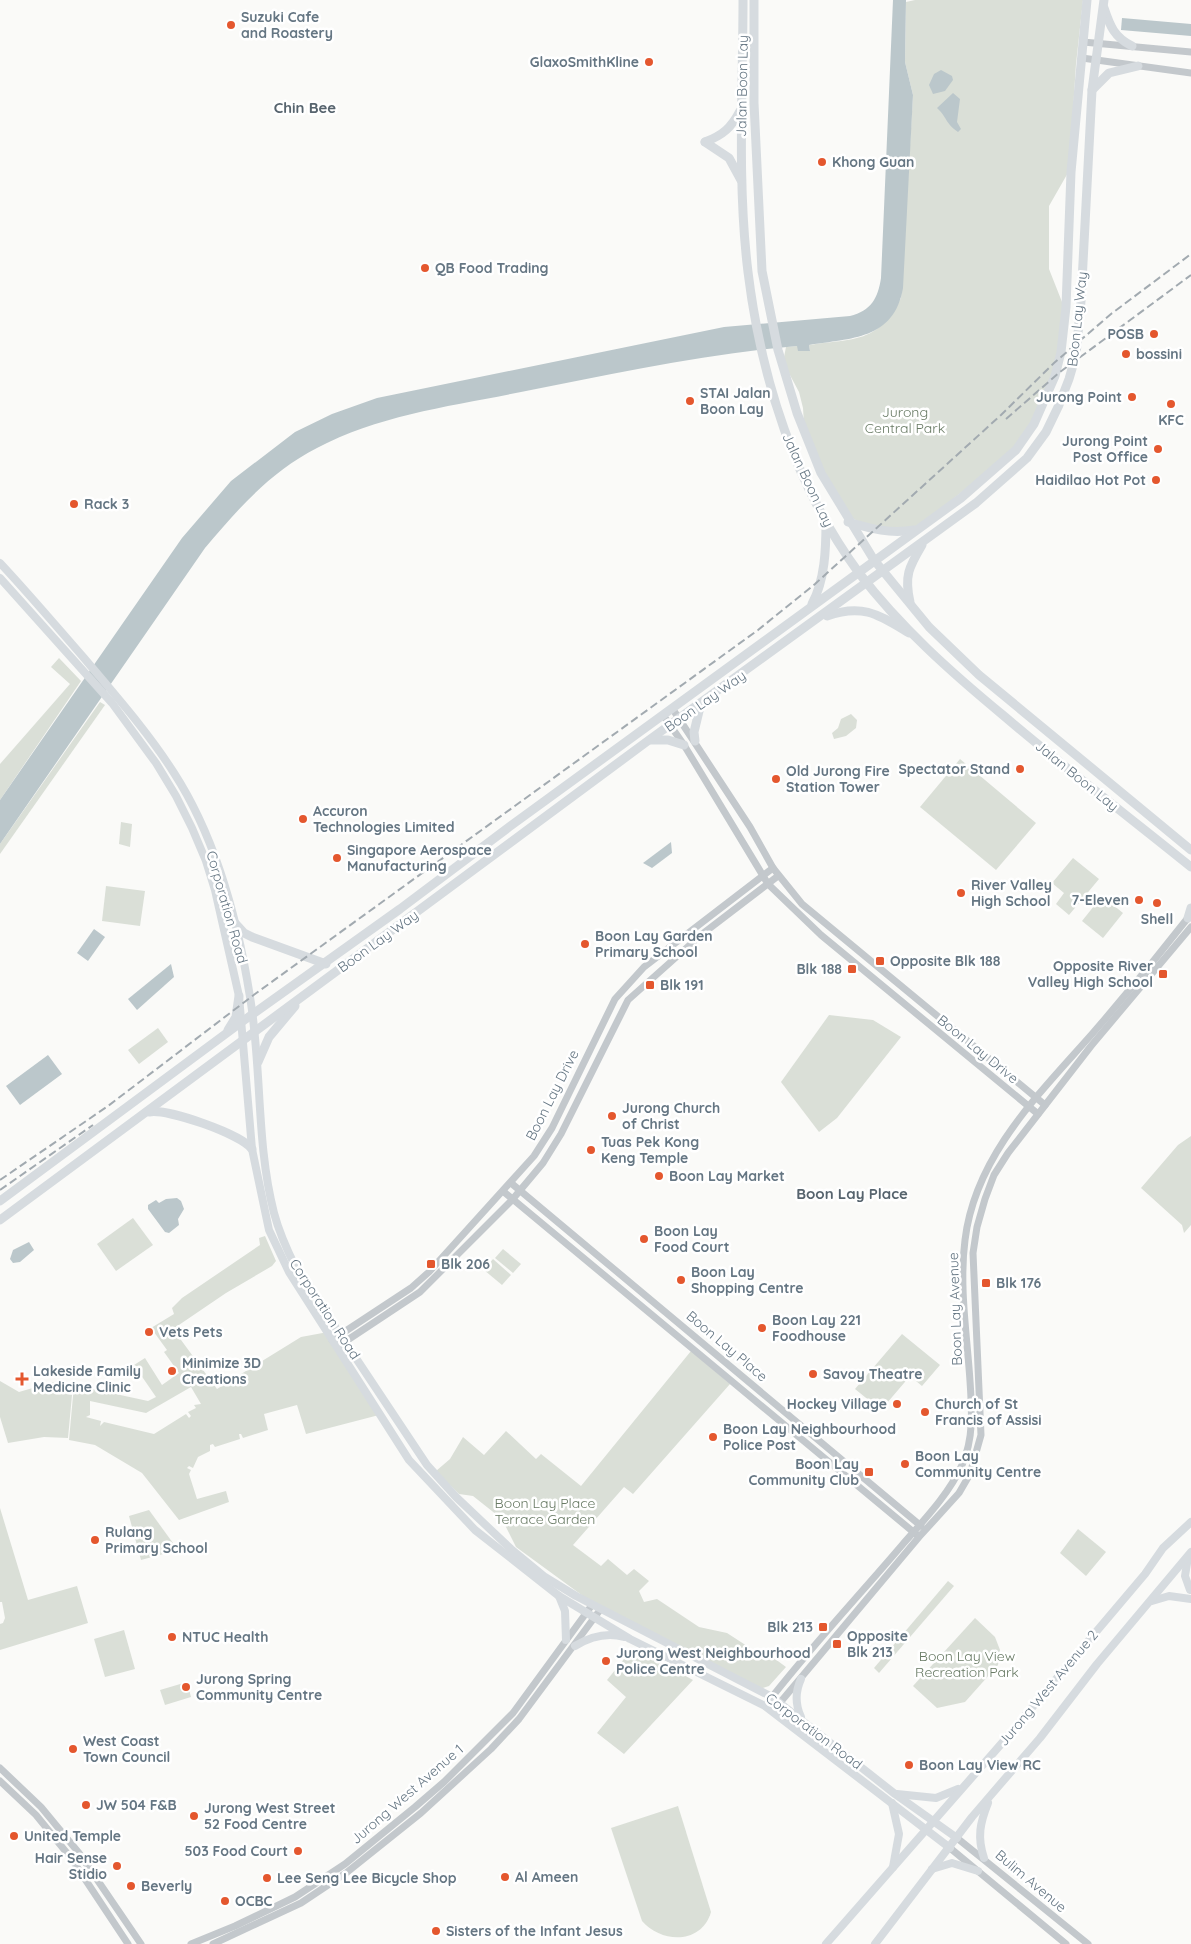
<svg xmlns="http://www.w3.org/2000/svg" width="1191" height="1944" font-family="Quicksand,sans-serif">
<style>
.green{fill:#dadfd7;fill-rule:evenodd}
.water{fill:#bbc7cb}
.lines{fill:none;stroke-linecap:round;stroke-linejoin:round}
.tertiary{stroke:#c3c8cc;stroke-width:7}
.secondary{stroke:#d6dbdf;stroke-width:8}
.primary{stroke:#d6dbdf;stroke-width:9}
.rail{stroke:#a2aab0;stroke-width:2;stroke-dasharray:8 4;stroke-linecap:butt}
.poi-dot{fill:#e4572e;stroke:#fff;stroke-width:2}
.labels{text-anchor:middle;stroke-width:5;stroke-linejoin:round;paint-order:stroke}
.poi-label{font-size:14px;font-weight:bold;fill:#657683;stroke:#fff;text-anchor:start}
.street-label{font-size:14px;fill:#657683;stroke:#fff}
.park-label{font-size:14px;fill:#687a64;stroke:#fff}
.neighbourhood-label{font-size:15px;font-weight:bold;fill:#57646e;stroke:#fff}
</style>
<rect width="100%" height="100%" fill="#fafaf8"/>
<!-- green -->
<g class="green">
<path d="M915,0H1083L1076,64L1069,171L1049,206V269L1064,307L1060,352L1046,399L1015,449L917,528L895,532L857,521L846,513L825,474L804,424L803,408L799,392L783,362L786,347L797,346L810,351L809,345C855,338 877,344 901,298L913,95L905,62L906,2Z"/>
<polygon points="59,658 81,681 0,800 0,764 70,684 51,667"/>
<polygon points="100,702 105,705 0,854 0,844"/>
<polygon points="851,714 857,720 856,728 846,736 834,739 832,733 838,728 841,719"/>
<polygon points="960,759 1036,823 996,870 920,807"/>
<polygon points="121,822 132,824 130,847 119,844"/>
<polygon points="1073,858 1099,879 1069,915 1056,904 1064,893 1052,883"/>
<polygon points="106,886 145,891 140,926 102,921"/>
<polygon points="1102,896 1123,913 1103,938 1082,921"/>
<polygon points="829,1015 873,1020 901,1037 837,1118 819,1132 781,1082"/>
<polygon points="158,1028 168,1042 139,1064 128,1050"/>
<polygon points="1191,1136 1191,1225 1184,1233 1182,1225 1141,1188 1178,1145"/>
<polygon points="133,1218 153,1245 116,1271 97,1244"/>
<path d="M265,1236L276,1261L272,1266L226,1293L173,1329L217,1389L301,1337L328,1332L379,1415L306,1434L297,1405L264,1414L268,1430L243,1438L241,1434H239L240,1439L215,1447L213,1444L210,1445V1451L198,1457L193,1468L189,1466L187,1468L191,1470L189,1474L197,1499L226,1491L229,1502L179,1520L142,1473L95,1445L69,1440L74,1385L148,1401L156,1397L134,1365L145,1358L162,1385L179,1373L164,1352L167,1350L151,1328L174,1314L172,1308L182,1298L260,1245L259,1238ZM191,1387L201,1404L194,1405L196,1408L188,1412L191,1416L189,1418L186,1414L154,1434L104,1422L100,1426L101,1421L86,1417L90,1415V1401L146,1413Z"/>
<polygon points="503,1249 521,1264 513,1273 495,1258"/>
<polygon points="493,1259 511,1275 502,1285 484,1270"/>
<polygon points="902,1334 940,1365 922,1386 910,1376 881,1410 855,1389"/>
<polygon points="691,1351 730,1384 633,1494 624,1487 573,1545 601,1566 608,1559 627,1575 634,1569 649,1581 639,1591 644,1602 657,1599 699,1627 727,1633 764,1657 767,1653 786,1667 769,1686 760,1689 583,1596 516,1547 502,1519 473,1496 459,1494 436,1471 450,1459 463,1437 484,1455 506,1431 536,1459 541,1454 581,1486"/>
<polygon points="0,1381 19,1392 36,1387 36,1384 58,1382 66,1393 72,1395 68,1438 44,1437 8,1443 0,1417"/>
<polygon points="0,1508 28,1600 77,1586 88,1623 0,1650 0,1624 3,1623 5,1618 2,1602 0,1602"/>
<polygon points="149,1510 178,1550 141,1560 129,1516"/>
<polygon points="1078,1529 1106,1552 1086,1576 1060,1553"/>
<polygon points="948,1581 954,1586 879,1673 874,1668"/>
<polygon points="975,1618 995,1637 1000,1650 998,1665 965,1702 937,1708 913,1686"/>
<polygon points="124,1630 135,1669 105,1677 94,1639"/>
<polygon points="633,1648 693,1680 624,1754 597,1733 626,1697 607,1680"/>
<polygon points="187,1682 191,1697 165,1705 160,1690"/>
<path d="M678,1806L711,1912C702,1944 662,1944 642,1921L611,1828Z"/>
</g>
<!-- water -->
<g class="water">
<path d="M893,0H906L905,62L913,95L903,288C894,340 851,338 809,345L810,351H798L797,346C704,354 612,374 521,392C452,406 379,415 317,448C270,472 238,509 205,548L0,844V800L182,538L231,481L295,432L332,414L377,398L724,327L850,316C871,311 878,298 881,278Z"/>
<polygon points="1122,18 1191,24 1191,36 1121,30"/>
<polygon points="941,70 952,76 953,80 945,91 933,94 929,85 934,74"/>
<path d="M953,93L960,99L957,122L961,129L958,132C945,123 947,117 937,108Z"/>
<polygon points="671,842 672,853 652,868 643,863"/>
<polygon points="94,929 105,937 88,961 77,953"/>
<polygon points="171,964 174,977 137,1010 128,999"/>
<polygon points="48,1055 62,1074 20,1105 6,1086"/>
<polygon points="177,1198 181,1201 184,1209 178,1219 179,1225 169,1233 165,1232 148,1209 148,1205 156,1200 159,1203 166,1199"/>
<polygon points="29,1242 34,1250 20,1262 13,1263 10,1259 13,1250"/>
</g>
<g class="lines">
<!-- tertiary -->
<g class="tertiary">
<polyline points="1083,42 1191,52"/>
<polyline points="1082,58 1191,73"/>
<polyline points="672,708 750,827 773,868 802,904 1045,1105"/>
<polyline points="663,715 684,745 768,884 821,935 1038,1114"/>
<polyline points="511,1183 921,1526"/>
<polyline points="504,1192 917,1535"/>
<polyline points="332,1340 411,1288 429,1272 534,1156 552,1128 615,999 644,967 773,868"/>
<polyline points="337,1347 420,1292 512,1200 543,1163 561,1134 628,1000 701,935 778,876"/>
<path d="M765,1706C808,1650 857,1598 903,1544C924,1520 949,1494 962,1465C974,1438 972,1410 970,1381C967,1335 959,1286 965,1240C975,1156 1039,1094 1092,1034C1126,995 1159,955 1191,914"/>
<polyline points="773,1711 919,1537 959,1493 970,1474 981,1435 973,1253 977,1227 985,1199 994,1175 1008,1153 1091,1046 1191,927"/>
<polyline points="0,1768 41,1807 79,1853 141,1944"/>
<polyline points="0,1781 36,1815 71,1858 128,1944"/>
<polyline points="957,1838 1088,1944"/>
<polyline points="950,1848 1066,1944"/>
<polyline points="191,1944 235,1926 295,1897 345,1864 415,1807 444,1782 513,1713 592,1605"/>
<polyline points="213,1944 301,1903 346,1873 421,1813 491,1749 519,1719 600,1610"/>
</g>
<!-- secondary -->
<g class="secondary">
<path d="M0,563C29,594 56,626 84,658C115,695 148,732 174,773C216,838 238,921 250,997C262,1068 256,1143 274,1213C279,1232 287,1250 296,1268L427,1465L456,1497L511,1549L545,1577L576,1596L772,1697L895,1794L957,1838"/>
<polyline points="0,578 112,703 156,763 176,796 192,828 206,861 215,890 239,996 252,1149 269,1230 289,1272 409,1460 475,1530 559,1596 630,1639 765,1706 950,1848"/>
<polyline points="1188,1557 1185,1576 1190,1590"/>
<polyline points="559,1596 565,1611 566,1640"/>
<polyline points="1152,1601 1169,1596 1191,1599"/>
<path d="M575,1646C590,1637 606,1632 624,1637"/>
<path d="M801,1679C795,1692 795,1704 801,1717"/>
<polyline points="897,1794 936,1798 958,1789"/>
<polyline points="892,1803 899,1834 893,1867"/>
<path d="M984,1858C977,1837 980,1823 988,1803"/>
<polyline points="932,1869 952,1863 978,1871"/>
<polyline points="826,1944 1002,1743 1145,1574 1163,1548 1191,1522"/>
<polyline points="875,1944 972,1817 1040,1738 1097,1664 1191,1552"/>
</g>
<!-- primary -->
<g class="primary">
<path d="M743,0C743,90 737,182 748,272C761,378 795,486 859,573C900,627 952,673 1004,716C1065,768 1129,817 1191,867"/>
<polyline points="754,0 754,103 762,271 778,350 797,413 821,473 874,560 929,627 979,675 1191,850"/>
<path d="M1104,8C1110,26 1114,37 1132,46"/>
<polyline points="1092,90 1109,73 1138,66"/>
<polyline points="705,142 729,158 741,180"/>
<path d="M705,142C723,135 731,128 740,111"/>
<path d="M848,522C872,529 890,534 914,530"/>
<path d="M910,602C904,576 909,567 922,545"/>
<path d="M812,604C825,580 826,549 826,522"/>
<path d="M827,616C863,603 879,615 909,633"/>
<polyline points="651,740 668,740 684,745"/>
<polyline points="695,741 694,732 701,703"/>
<polyline points="1188,918 1191,908"/>
<polyline points="234,922 244,933 252,937 326,964"/>
<polyline points="228,1030 236,1017 239,996"/>
<polyline points="258,1062 269,1037 295,1006"/>
<path d="M149,1112C167,1108 241,1134 252,1149"/>
<polyline points="0,1201 243,1021 400,909 509,827 961,498 1016,450 1034,424 1055,376 1061,352 1066,307 1071,172 1087,0"/>
<polyline points="0,1220 649,740 976,503 1027,458 1046,432 1059,405 1069,379 1076,355 1081,301 1092,90 1104,0"/>
</g>
<!-- rail -->
<g class="rail">
<polyline points="1006,419 1060,372 1191,275"/>
<polyline points="0,1180 108,1106 255,994 758,630 815,584 1001,415 1054,363 1111,314 1191,254"/>
<polyline points="0,1190 93,1125"/>
</g>
</g>
<!-- markers -->
<g class="poi-dot">
<circle cx="231" cy="25" r="5"/>
<circle cx="649" cy="62" r="5"/>
<circle cx="822" cy="162" r="5"/>
<circle cx="425" cy="268" r="5"/>
<circle cx="1154" cy="334" r="5"/>
<circle cx="1126" cy="354" r="5"/>
<circle cx="1132" cy="397" r="5"/>
<circle cx="690" cy="401" r="5"/>
<circle cx="1171" cy="404" r="5"/>
<circle cx="1158" cy="449" r="5"/>
<circle cx="1156" cy="480" r="5"/>
<circle cx="74" cy="504" r="5"/>
<circle cx="1020" cy="769" r="5"/>
<circle cx="776" cy="779" r="5"/>
<circle cx="303" cy="819" r="5"/>
<circle cx="337" cy="858" r="5"/>
<circle cx="961" cy="893" r="5"/>
<circle cx="1139" cy="900" r="5"/>
<circle cx="1157" cy="903" r="5"/>
<circle cx="585" cy="944" r="5"/>
<rect x="875" y="956" width="10" height="10" rx="2.5"/>
<rect x="847" y="964" width="10" height="10" rx="2.5"/>
<rect x="1158" y="969" width="10" height="10" rx="2.5"/>
<rect x="645" y="980" width="10" height="10" rx="2.5"/>
<circle cx="612" cy="1116" r="5"/>
<circle cx="591" cy="1150" r="5"/>
<circle cx="659" cy="1176" r="5"/>
<circle cx="644" cy="1239" r="5"/>
<rect x="426" y="1259" width="10" height="10" rx="2.5"/>
<circle cx="681" cy="1280" r="5"/>
<rect x="981" y="1278" width="10" height="10" rx="2.5"/>
<circle cx="762" cy="1328" r="5"/>
<circle cx="149" cy="1332" r="5"/>
<circle cx="172" cy="1371" r="5"/>
<circle cx="813" cy="1374" r="5"/>
<path d="M19.5 1371.5h5v5h5v5h-5v5h-5v-5h-5v-5h5z"/>
<circle cx="897" cy="1404" r="5"/>
<circle cx="925" cy="1412" r="5"/>
<circle cx="713" cy="1437" r="5"/>
<circle cx="905" cy="1464" r="5"/>
<rect x="864" y="1467" width="10" height="10" rx="2.5"/>
<circle cx="95" cy="1540" r="5"/>
<rect x="818" y="1622" width="10" height="10" rx="2.5"/>
<circle cx="172" cy="1637" r="5"/>
<rect x="832" y="1639" width="10" height="10" rx="2.5"/>
<circle cx="606" cy="1661" r="5"/>
<circle cx="186" cy="1687" r="5"/>
<circle cx="73" cy="1749" r="5"/>
<circle cx="909" cy="1765" r="5"/>
<circle cx="86" cy="1805" r="5"/>
<circle cx="194" cy="1816" r="5"/>
<circle cx="14" cy="1836" r="5"/>
<circle cx="298" cy="1851" r="5"/>
<circle cx="117" cy="1866" r="5"/>
<circle cx="505" cy="1877" r="5"/>
<circle cx="267" cy="1878" r="5"/>
<circle cx="131" cy="1886" r="5"/>
<circle cx="225" cy="1901" r="5"/>
<circle cx="436" cy="1931" r="5"/>
</g>
<g class="labels">
<!-- poi labels -->
<g class="poi-label">
<text x="241" y="22">Suzuki Cafe<tspan x="241" dy="16">and Roastery</tspan></text>
<text x="639" y="67" text-anchor="end">GlaxoSmithKline</text>
<text x="832" y="167">Khong Guan</text>
<text x="435" y="273">QB Food Trading</text>
<text x="1144" y="339" text-anchor="end">POSB</text>
<text x="1136" y="359">bossini</text>
<text x="700" y="398">STAI Jalan<tspan x="700" dy="16">Boon Lay</tspan></text>
<text x="1122" y="402" text-anchor="end">Jurong Point</text>
<text x="1171" y="425" text-anchor="middle">KFC</text>
<text x="1148" y="446" text-anchor="end">Jurong Point<tspan x="1148" dy="16">Post Office</tspan></text>
<text x="1146" y="485" text-anchor="end">Haidilao Hot Pot</text>
<text x="84" y="509">Rack 3</text>
<text x="1010" y="774" text-anchor="end">Spectator Stand</text>
<text x="786" y="776">Old Jurong Fire<tspan x="786" dy="16">Station Tower</tspan></text>
<text x="313" y="816">Accuron<tspan x="313" dy="16">Technologies Limited</tspan></text>
<text x="347" y="855">Singapore Aerospace<tspan x="347" dy="16">Manufacturing</tspan></text>
<text x="971" y="890">River Valley<tspan x="971" dy="16">High School</tspan></text>
<text x="1129" y="905" text-anchor="end">7-Eleven</text>
<text x="1157" y="924" text-anchor="middle">Shell</text>
<text x="595" y="941">Boon Lay Garden<tspan x="595" dy="16">Primary School</tspan></text>
<text x="890" y="966">Opposite Blk 188</text>
<text x="1153" y="971" text-anchor="end">Opposite River<tspan x="1153" dy="16">Valley High School</tspan></text>
<text x="842" y="974" text-anchor="end">Blk 188</text>
<text x="660" y="990">Blk 191</text>
<text x="622" y="1113">Jurong Church<tspan x="622" dy="16">of Christ</tspan></text>
<text x="601" y="1147">Tuas Pek Kong<tspan x="601" dy="16">Keng Temple</tspan></text>
<text x="669" y="1181">Boon Lay Market</text>
<text x="654" y="1236">Boon Lay<tspan x="654" dy="16">Food Court</tspan></text>
<text x="441" y="1269">Blk 206</text>
<text x="691" y="1277">Boon Lay<tspan x="691" dy="16">Shopping Centre</tspan></text>
<text x="996" y="1288">Blk 176</text>
<text x="772" y="1325">Boon Lay 221<tspan x="772" dy="16">Foodhouse</tspan></text>
<text x="159" y="1337">Vets Pets</text>
<text x="182" y="1368">Minimize 3D<tspan x="182" dy="16">Creations</tspan></text>
<text x="33" y="1376">Lakeside Family<tspan x="33" dy="16">Medicine Clinic</tspan></text>
<text x="823" y="1379">Savoy Theatre</text>
<text x="887" y="1409" text-anchor="end">Hockey Village</text>
<text x="935" y="1409">Church of St<tspan x="935" dy="16">Francis of Assisi</tspan></text>
<text x="723" y="1434">Boon Lay Neighbourhood<tspan x="723" dy="16">Police Post</tspan></text>
<text x="915" y="1461">Boon Lay<tspan x="915" dy="16">Community Centre</tspan></text>
<text x="859" y="1469" text-anchor="end">Boon Lay<tspan x="859" dy="16">Community Club</tspan></text>
<text x="105" y="1537">Rulang<tspan x="105" dy="16">Primary School</tspan></text>
<text x="813" y="1632" text-anchor="end">Blk 213</text>
<text x="847" y="1641">Opposite<tspan x="847" dy="16">Blk 213</tspan></text>
<text x="182" y="1642">NTUC Health</text>
<text x="616" y="1658">Jurong West Neighbourhood<tspan x="616" dy="16">Police Centre</tspan></text>
<text x="196" y="1684">Jurong Spring<tspan x="196" dy="16">Community Centre</tspan></text>
<text x="83" y="1746">West Coast<tspan x="83" dy="16">Town Council</tspan></text>
<text x="919" y="1770">Boon Lay View RC</text>
<text x="96" y="1810">JW 504 F&amp;B</text>
<text x="204" y="1813">Jurong West Street<tspan x="204" dy="16">52 Food Centre</tspan></text>
<text x="24" y="1841">United Temple</text>
<text x="288" y="1856" text-anchor="end">503 Food Court</text>
<text x="107" y="1863" text-anchor="end">Hair Sense<tspan x="107" dy="16">Stidio</tspan></text>
<text x="515" y="1882">Al Ameen</text>
<text x="277" y="1883">Lee Seng Lee Bicycle Shop</text>
<text x="141" y="1891">Beverly</text>
<text x="235" y="1906">OCBC</text>
<text x="446" y="1936">Sisters of the Infant Jesus</text>
</g>
<!-- street labels -->
<g class="street-label">
<text transform="translate(742 86) rotate(-89)" y="5">Jalan Boon Lay</text>
<text transform="translate(1077 319) rotate(-84)" y="5">Boon Lay Way</text>
<text transform="translate(808 480) rotate(65)" y="5">Jalan Boon Lay</text>
<text transform="translate(705 701) rotate(-35)" y="5">Boon Lay Way</text>
<text transform="translate(1077 776) rotate(39)" y="5">Jalan Boon Lay</text>
<text transform="translate(227 907) rotate(74)" y="5">Corporation Road</text>
<text transform="translate(378 941) rotate(-36)" y="5">Boon Lay Way</text>
<text transform="translate(978 1049) rotate(39)" y="5">Boon Lay Drive</text>
<text transform="translate(552 1095) rotate(-63)" y="5">Boon Lay Drive</text>
<text transform="translate(325 1309) rotate(57)" y="5">Corporation Road</text>
<text transform="translate(955 1309) rotate(-92)" y="5">Boon Lay Avenue</text>
<text transform="translate(727 1346) rotate(40)" y="5">Boon Lay Place</text>
<text transform="translate(1048 1688) rotate(-50)" y="5">Jurong West Avenue 2</text>
<text transform="translate(814 1731) rotate(37)" y="5">Corporation Road</text>
<text transform="translate(407 1794) rotate(-41)" y="5">Jurong West Avenue 1</text>
<text transform="translate(1031 1881) rotate(40)" y="5">Bulim Avenue</text>
</g>
<!-- park labels -->
<g class="park-label">
<text x="905" y="417">Jurong<tspan x="905" dy="16">Central Park</tspan></text>
<text x="545" y="1508">Boon Lay Place<tspan x="545" dy="16">Terrace Garden</tspan></text>
<text x="967" y="1661">Boon Lay View<tspan x="967" dy="16">Recreation Park</tspan></text>
</g>
<!-- neighbourhood labels -->
<g class="neighbourhood-label">
<text x="305" y="113">Chin Bee</text>
<text x="852" y="1199">Boon Lay Place</text>
</g>
</g>
</svg>
